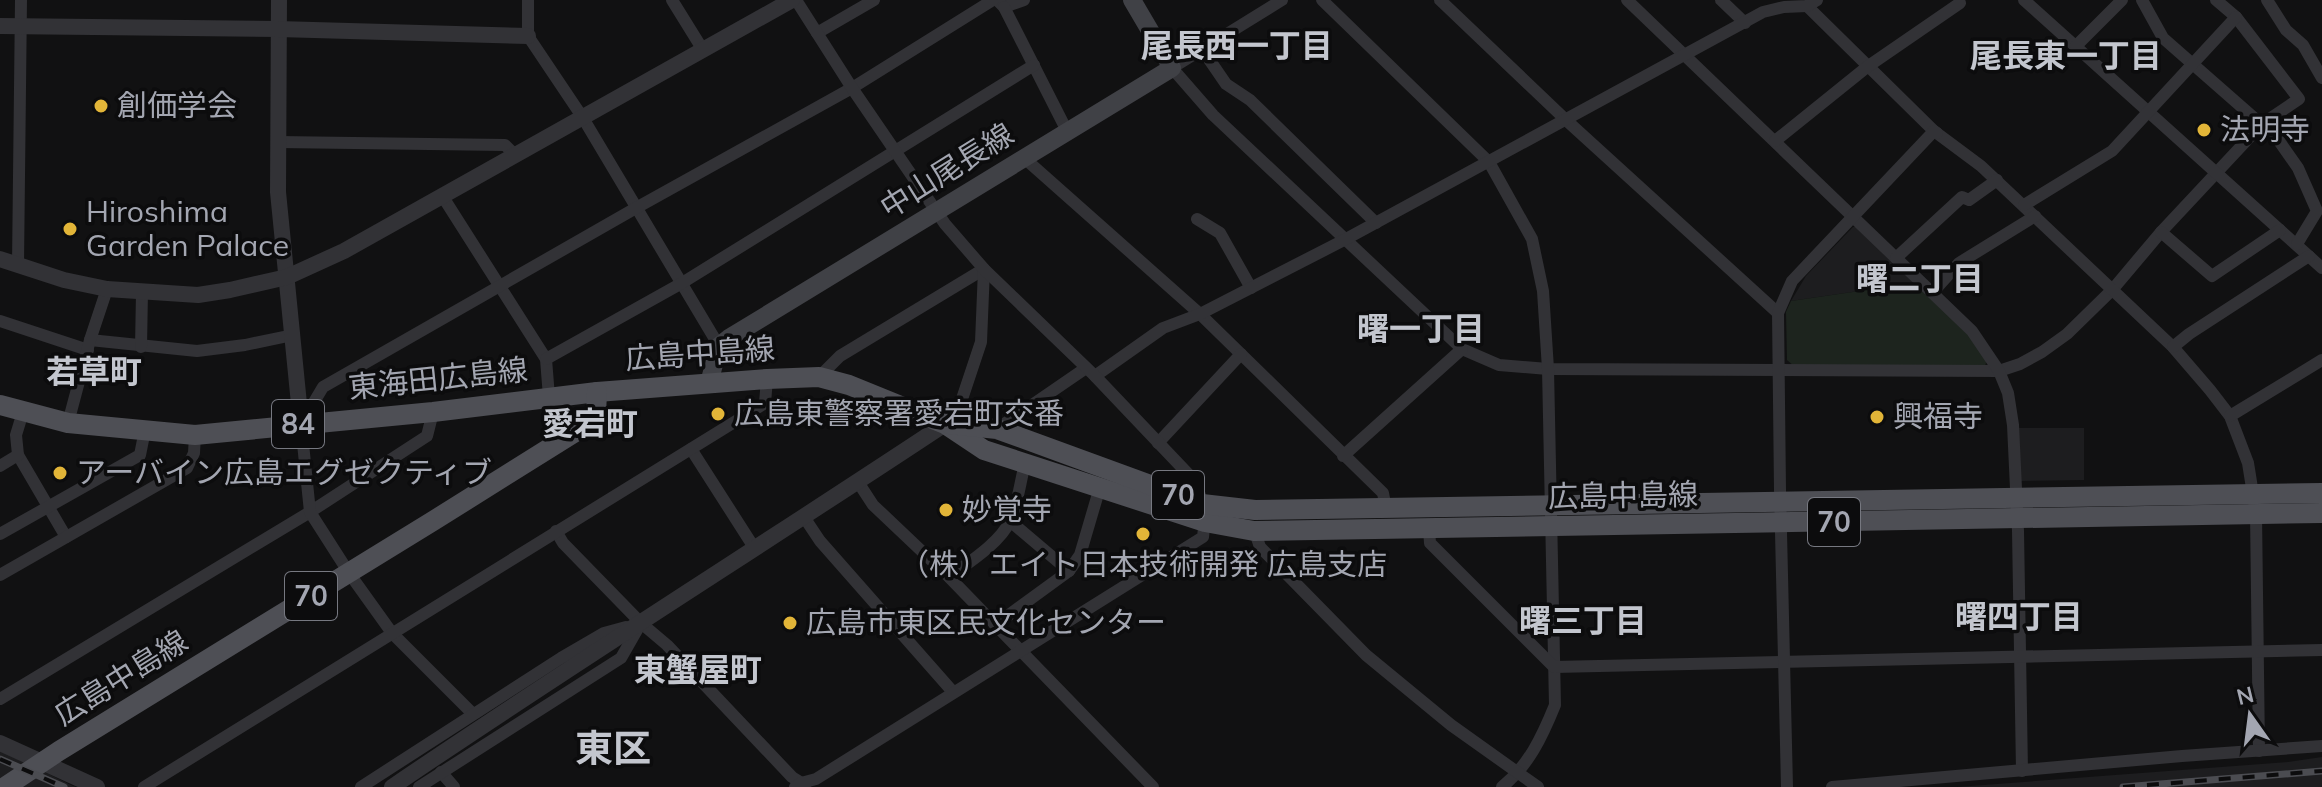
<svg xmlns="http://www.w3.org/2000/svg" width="2322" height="787" font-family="Mulish,'Noto Sans JP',sans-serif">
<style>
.built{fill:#1d1d1f}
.green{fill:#1d241e}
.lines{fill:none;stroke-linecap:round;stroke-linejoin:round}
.minor{stroke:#323236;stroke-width:12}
.tertiary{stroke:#323236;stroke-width:16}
.secondary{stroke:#404146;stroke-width:18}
.primary{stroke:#4e4f55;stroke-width:20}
.rail-casing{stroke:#4b4c51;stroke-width:7}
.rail{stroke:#0c0c0d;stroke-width:4;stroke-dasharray:12;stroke-linecap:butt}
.poi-dot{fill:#e2b538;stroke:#0c0c0d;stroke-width:3}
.labels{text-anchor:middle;stroke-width:7;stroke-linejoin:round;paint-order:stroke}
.shield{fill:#0c0c0d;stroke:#767880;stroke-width:2}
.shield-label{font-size:28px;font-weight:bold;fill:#a3a6b1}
.poi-label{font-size:30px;fill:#a3a6b1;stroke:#0c0c0d;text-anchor:start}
.street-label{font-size:30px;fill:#a3a6b1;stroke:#0c0c0d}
.neighbourhood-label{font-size:32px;font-weight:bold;fill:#c3c6ce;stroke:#0c0c0d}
.district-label{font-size:38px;font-weight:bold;fill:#c3c6ce;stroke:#0c0c0d}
</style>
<rect width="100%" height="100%" fill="#111112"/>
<!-- built -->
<g class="built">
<polygon points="1853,227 1858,227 1914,283 1791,301 1806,276"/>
<polygon points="2019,428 2084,428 2084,480 2019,481"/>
<polygon points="0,750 73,786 77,787 0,787"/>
<polygon points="2322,757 2322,787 1957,787 2288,762"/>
</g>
<!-- green -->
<polygon class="green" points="1914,283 1970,336 1987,360 1985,366 1794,366 1787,360 1786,312 1791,301"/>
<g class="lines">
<!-- minor -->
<g class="minor">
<polyline points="528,0 528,36 583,118 719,346"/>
<polyline points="672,0 703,50"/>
<polyline points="1282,0 1172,68 1213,115 1462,349 1499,365 1548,369 1999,371 2020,364 2042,352 2067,334 2113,289 2161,232 2262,124 2299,99 2236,17 2216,0"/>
<path d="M1322,0L1489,162L1532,239L1543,291L1548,369L1555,705C1542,737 1529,765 1502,787"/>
<polyline points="1440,0 1566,120 1778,313"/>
<polyline points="1627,0 1972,331 1999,371 2008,393 2013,425 2018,531 2022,771"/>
<polyline points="1721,0 1745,23"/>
<polyline points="2024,0 2322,268"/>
<polyline points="2142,0 2163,38 2277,138 2298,168 2317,211 2297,244"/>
<polyline points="2267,0 2286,30 2303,45 2322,78"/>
<polyline points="999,2 1004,7 1024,0"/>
<polyline points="1807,6 1934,131 1981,166 2173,347 2210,390 2230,416 2248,463 2256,513 2259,751"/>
<polyline points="1004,7 1067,131"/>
<polyline points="817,33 874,0"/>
<polyline points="2076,46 2122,0"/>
<polyline points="1202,49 1226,84 1250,100 1376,223"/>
<polyline points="1775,141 1867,67 1960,3"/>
<polyline points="278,142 505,145 516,156"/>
<polyline points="1023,157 1200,314 1383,493 1386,509"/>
<polyline points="443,197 546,359 549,397"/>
<polyline points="2024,205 2112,151 2236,17"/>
<polyline points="1197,219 1220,233 1251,288"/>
<polyline points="2161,232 2212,276 2280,230"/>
<polyline points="1896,258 1962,197 1969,200 1997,180"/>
<polyline points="18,265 21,0"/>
<polyline points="1933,292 1959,263 2035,216"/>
<polyline points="0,321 88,350"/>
<polyline points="90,340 197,351 245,345 293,335"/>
<polyline points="141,347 142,292"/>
<polyline points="2173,347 2189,334 2309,256"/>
<polyline points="546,359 682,283 1034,65"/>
<polyline points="1095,376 1163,328 1200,314 1346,239 1763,12 1784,7 1807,6 1817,0"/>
<polyline points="819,377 840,356 984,269"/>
<polyline points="2230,416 2322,360"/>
<polyline points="68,423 90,340 107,289"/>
<polyline points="945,424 961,402 981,342 984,269"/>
<polyline points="997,429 1086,368"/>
<polyline points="1158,443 1241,354"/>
<polyline points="691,449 755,549"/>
<polyline points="18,455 66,537"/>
<polyline points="1343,456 1462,349"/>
<polyline points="0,466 18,455 16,435 23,412"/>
<polyline points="858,482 873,505 949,577 1153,787"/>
<polyline points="804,517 820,541 953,692"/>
<polyline points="1010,521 1069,571"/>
<polyline points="1254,529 1260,547 1366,655 1451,725 1538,787"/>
<polyline points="1429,529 1430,543 1554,667 2322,650"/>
<polyline points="556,531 563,543 641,623 667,645 792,777 805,785"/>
<polyline points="0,534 140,455 145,430"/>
<polyline points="0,575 187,468 194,453 195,435"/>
<path d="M949,577C968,563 1000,543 1010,521C1018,504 1020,482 1025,464"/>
<polyline points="995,625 1069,571 1080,555 1100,487"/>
<polyline points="0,699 310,512 427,436 433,412"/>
<polyline points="473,714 392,633 349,573 310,512 301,424 323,387 636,208 852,88 993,0"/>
<polyline points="441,772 454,787"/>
<polyline points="144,787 765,403 767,379"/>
<polyline points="361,787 561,658 604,633 626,627"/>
<polyline points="419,787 621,658 641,623"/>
<path d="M795,787L801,783L816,779L1203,537C1206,517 1203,494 1191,477L1095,376L984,269L945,224L852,88L796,0"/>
<polyline points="1787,787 1780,490 1778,313 1792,281 1934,131 1937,133"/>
<polyline points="1832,787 2182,756 2322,746"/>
</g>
<!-- tertiary -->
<g class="tertiary">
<polyline points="279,0 278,192 301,424"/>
<polyline points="0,26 278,29 528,36"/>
<polyline points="0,259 64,280 107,289 198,295 230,290 287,277 344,251 792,0"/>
<polyline points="0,743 97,787"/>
<path d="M392,787C574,663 761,546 945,424"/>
</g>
<!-- secondary -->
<polyline class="secondary" points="709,383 719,346 729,338 1172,68 1132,0"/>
<!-- primary -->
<g class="primary">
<polyline points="0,405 68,423 195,435 433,412 597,392 767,379 819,377 849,385 945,424 984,450 1205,522 1254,531 2322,513"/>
<polyline points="949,424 997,429 1202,504 1255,510 2322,493"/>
<polyline points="5,787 59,751 433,521 588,424 596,415 597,392"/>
</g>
<defs>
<g id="rail">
<polyline points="0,759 64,787"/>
<polyline points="2123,787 2322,771"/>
</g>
</defs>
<!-- rail casing -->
<use href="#rail" class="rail-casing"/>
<!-- rail -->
<use href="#rail" class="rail"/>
</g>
<!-- markers -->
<g class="poi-dot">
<circle cx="101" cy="106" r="8"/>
<circle cx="2204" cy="130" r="8"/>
<circle cx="70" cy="229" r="8"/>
<circle cx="718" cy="414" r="8"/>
<circle cx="1877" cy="417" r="8"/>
<circle cx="60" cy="473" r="8"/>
<circle cx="946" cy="510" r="8"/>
<circle cx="1143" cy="534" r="8"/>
<circle cx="790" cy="623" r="8"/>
</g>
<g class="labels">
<!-- shield labels -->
<g class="shield">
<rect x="272" y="400" width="52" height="48" rx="6"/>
<rect x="1152" y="471" width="52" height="48" rx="6"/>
<rect x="1808" y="498" width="52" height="48" rx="6"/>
<rect x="285" y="572" width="52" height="48" rx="6"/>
</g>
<g class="shield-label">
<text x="298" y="434">84</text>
<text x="1178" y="505">70</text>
<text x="1834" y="532">70</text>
<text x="311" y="606">70</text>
</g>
<!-- poi labels -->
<g class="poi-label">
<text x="117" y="116">創価学会</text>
<text x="2220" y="140">法明寺</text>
<text x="86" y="222">Hiroshima<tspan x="86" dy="34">Garden Palace</tspan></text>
<text x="734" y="424">広島東警察署愛宕町交番</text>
<text x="1893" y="427">興福寺</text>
<text x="76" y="483">アーバイン広島エグゼクティブ</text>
<text x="962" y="520">妙覚寺</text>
<text x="1143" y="575" text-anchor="middle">（株）エイト日本技術開発 広島支店</text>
<text x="806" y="633">広島市東区民文化センター</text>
</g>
<!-- street labels -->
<g class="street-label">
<text transform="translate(947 171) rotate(-32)" y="10">中山尾長線</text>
<text transform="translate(700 354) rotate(-4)" y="10">広島中島線</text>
<text transform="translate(438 379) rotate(-6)" y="10">東海田広島線</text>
<text transform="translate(1623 496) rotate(-1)" y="10">広島中島線</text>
<text transform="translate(121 678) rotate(-32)" y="10">広島中島線</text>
</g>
<!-- neighbourhood labels -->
<g class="neighbourhood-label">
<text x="1237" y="57">尾長西一丁目</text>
<text x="2066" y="67">尾長東一丁目</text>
<text x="1920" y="290">曙二丁目</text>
<text x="1421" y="340">曙一丁目</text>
<text x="94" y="383">若草町</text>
<text x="590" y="435">愛宕町</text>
<text x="2019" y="628">曙四丁目</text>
<text x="1583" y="632">曙三丁目</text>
<text x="698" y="681">東蟹屋町</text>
</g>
<!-- district labels -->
<g class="district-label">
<text x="613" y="762">東区</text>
</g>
</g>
<!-- north arrow -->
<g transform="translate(2250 715) rotate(346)" stroke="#0c0c0d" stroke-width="6" paint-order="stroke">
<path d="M0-6L14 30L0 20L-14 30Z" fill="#a3a6b1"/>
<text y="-12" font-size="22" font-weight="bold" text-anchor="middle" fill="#a3a6b1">N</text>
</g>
</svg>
